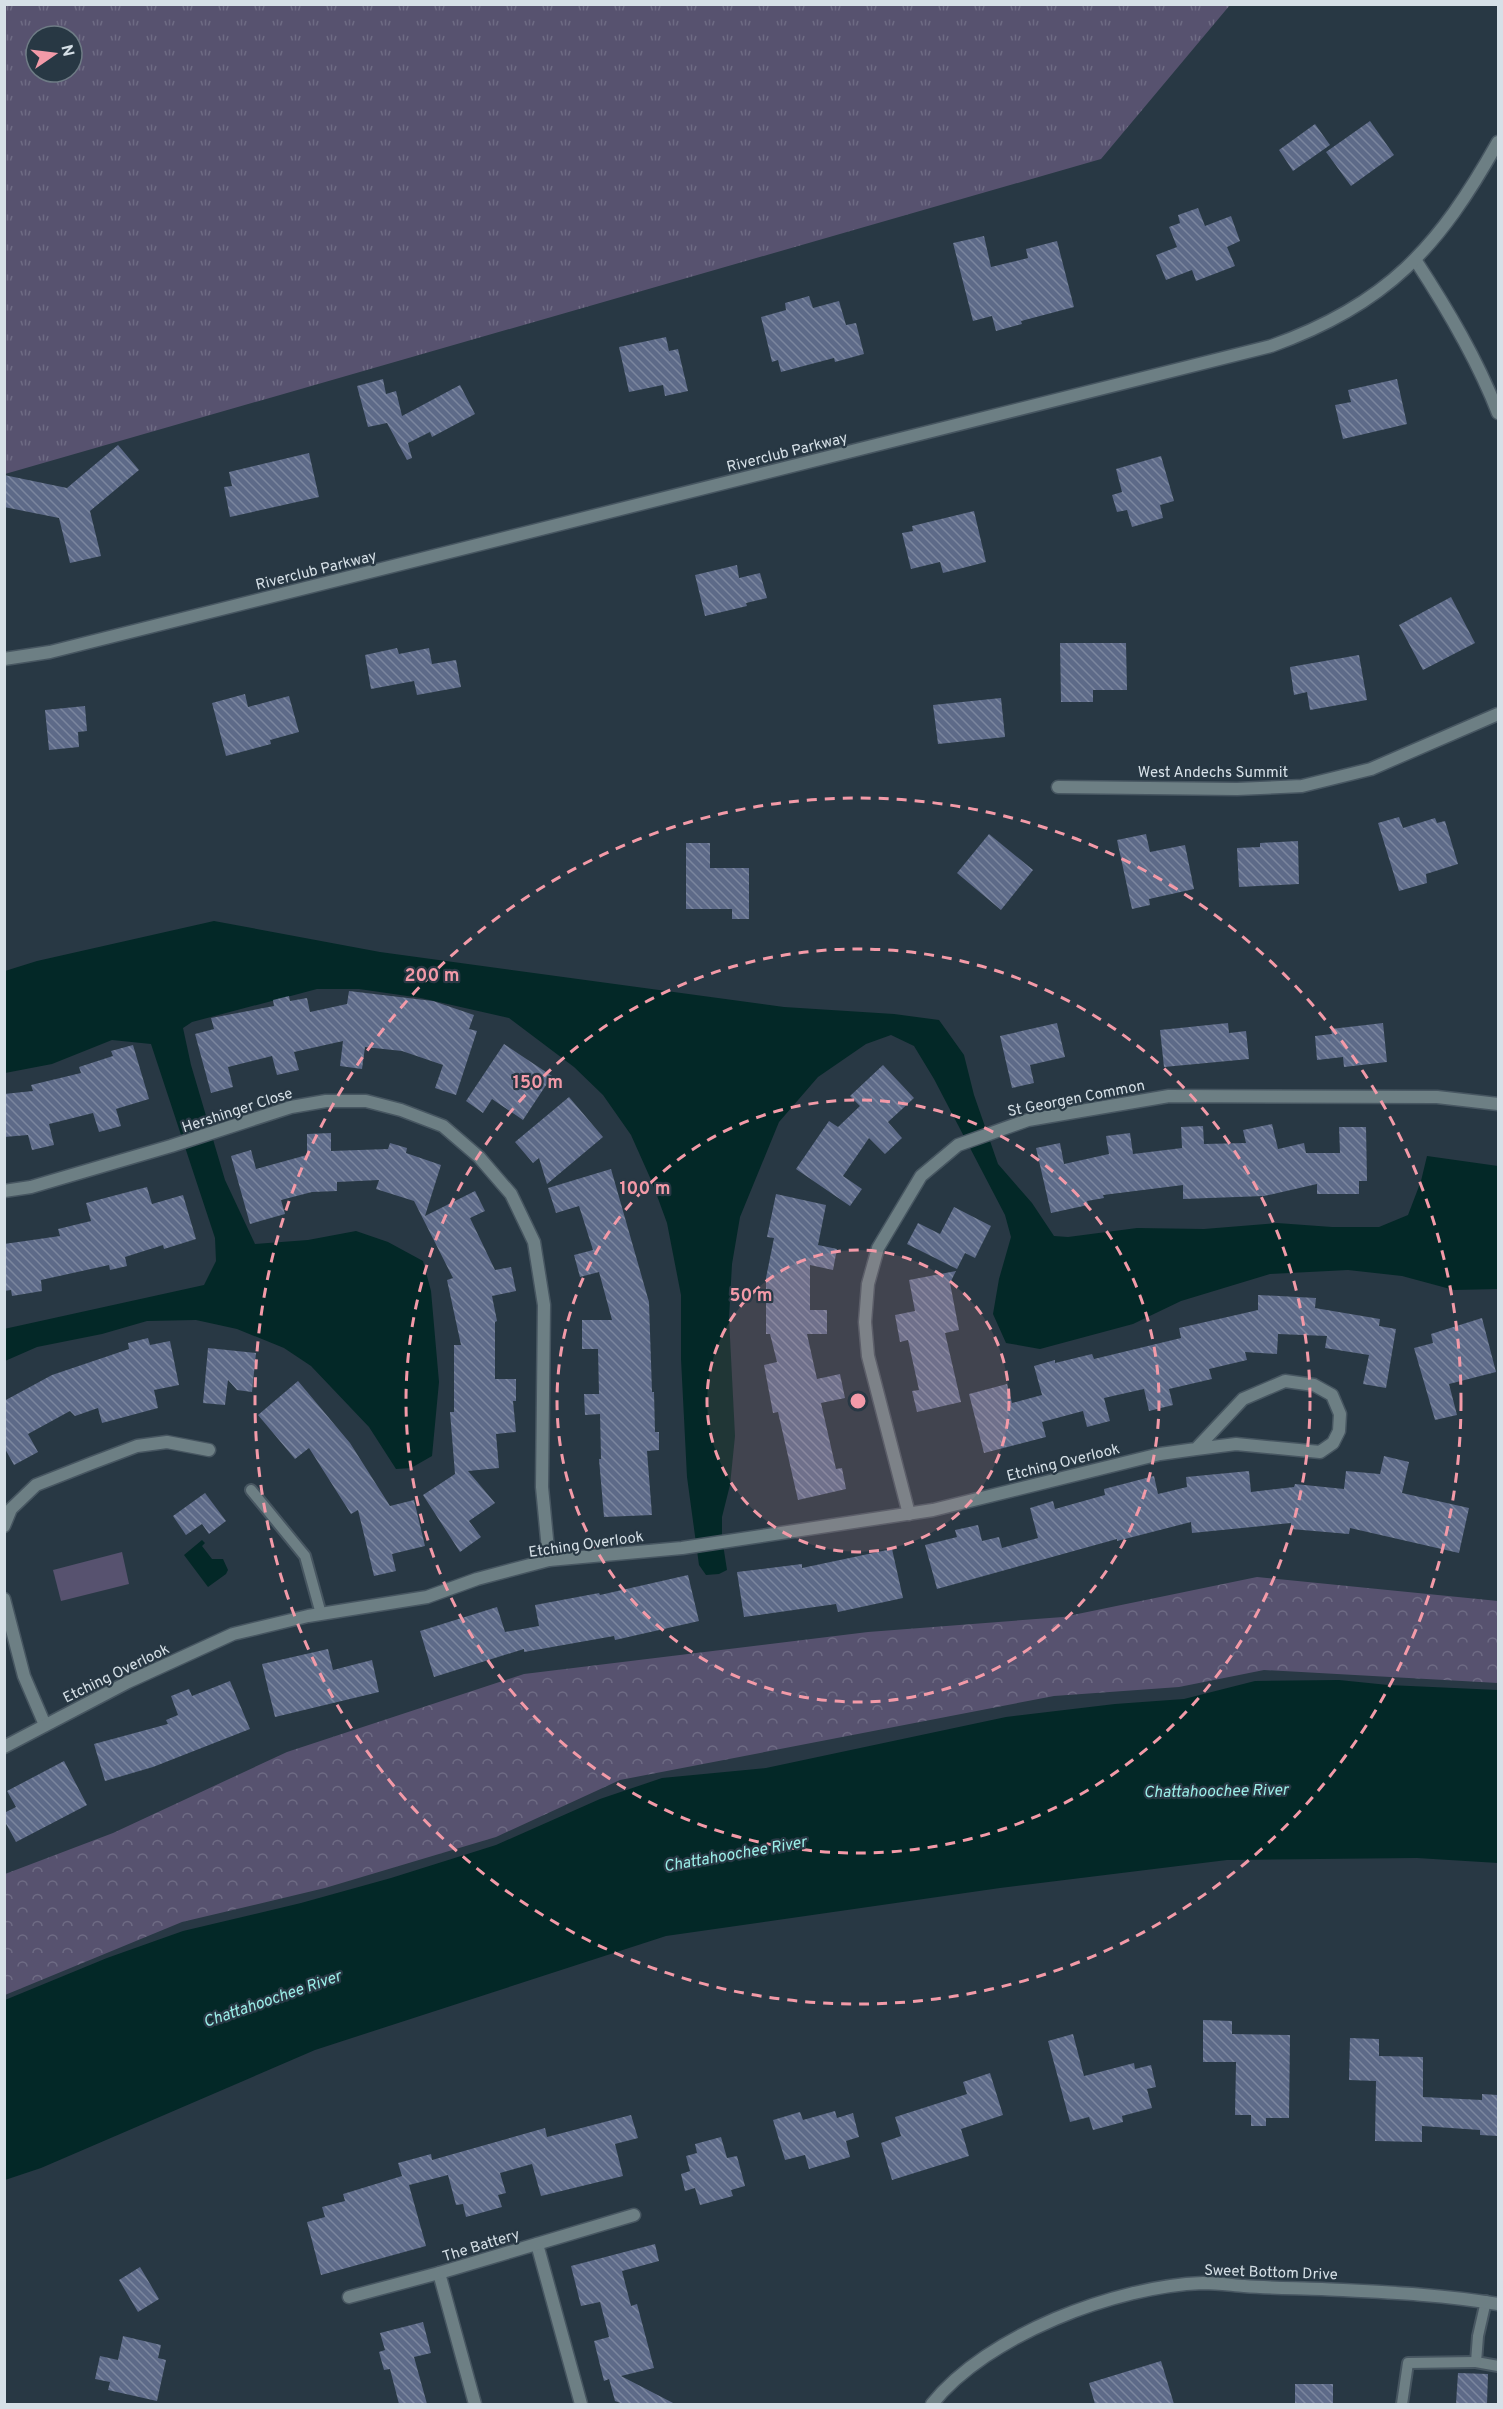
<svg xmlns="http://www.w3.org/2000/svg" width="1503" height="2409" font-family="Overpass,sans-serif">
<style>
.grass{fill:url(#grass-tufts);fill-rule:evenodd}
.forest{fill:url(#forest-crowns)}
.garden{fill:#57526f}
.water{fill:#032827}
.building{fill:url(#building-back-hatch)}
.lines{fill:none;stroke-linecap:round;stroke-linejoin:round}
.service-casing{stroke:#475661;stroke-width:14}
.minor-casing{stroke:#475661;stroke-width:15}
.service{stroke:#6d7f84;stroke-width:10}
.minor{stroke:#6d7f84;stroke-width:12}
.ring{fill:none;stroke:#f39aa8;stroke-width:3;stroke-dasharray:10 8}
.labels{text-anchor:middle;stroke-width:4.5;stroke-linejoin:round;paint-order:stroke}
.street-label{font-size:15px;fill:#d6e0e7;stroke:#283844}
.water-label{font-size:16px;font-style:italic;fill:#9beee8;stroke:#283844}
.centre{fill:#f39aa8;stroke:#283844;stroke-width:3}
.ring-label{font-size:18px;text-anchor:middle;font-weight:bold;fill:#f39aa8;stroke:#283844;stroke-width:4.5;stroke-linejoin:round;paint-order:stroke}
</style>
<defs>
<pattern id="grass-tufts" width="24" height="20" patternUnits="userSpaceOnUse" patternTransform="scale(1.5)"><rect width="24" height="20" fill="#57526f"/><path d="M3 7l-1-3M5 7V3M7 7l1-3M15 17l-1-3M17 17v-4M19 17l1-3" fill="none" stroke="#6e6b84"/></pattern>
<pattern id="forest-crowns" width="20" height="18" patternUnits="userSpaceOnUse" patternTransform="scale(1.5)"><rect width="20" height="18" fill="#57526f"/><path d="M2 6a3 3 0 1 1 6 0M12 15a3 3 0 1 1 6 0" fill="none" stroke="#6e6b84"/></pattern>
<pattern id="building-back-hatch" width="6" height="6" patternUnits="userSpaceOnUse" patternTransform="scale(1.5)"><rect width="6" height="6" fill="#5d6a88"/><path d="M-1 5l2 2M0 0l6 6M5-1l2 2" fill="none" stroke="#7b869e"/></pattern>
</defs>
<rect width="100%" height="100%" fill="#283844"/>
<!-- grass -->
<path class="grass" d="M5,4H1230V5L1101,159L5,474ZM36,36H72V72H36Z"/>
<!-- forest -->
<polygon class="forest" points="1257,1577 1498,1601 1498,1683 1264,1670 1179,1687 1054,1696 620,1780 496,1837 325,1888 182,1922 5,1995 5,1874 113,1833 287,1752 524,1674 868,1632 1063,1617"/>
<!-- garden -->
<polygon class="garden" points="122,1552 129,1584 61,1601 53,1570"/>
<!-- water -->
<g class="water">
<polygon points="214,921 380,952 784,1007 894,1014 939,1020 964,1055 974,1095 998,1164 1032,1203 1054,1236 1068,1237 1137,1228 1204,1229 1277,1223 1332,1227 1379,1227 1408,1215 1421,1181 1427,1156 1498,1166 1498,1289 1454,1290 1402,1276 1348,1270 1270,1274 1181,1301 1133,1324 1040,1349 1006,1343 993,1314 999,1279 1011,1237 1005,1215 934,1079 914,1046 891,1035 866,1044 818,1077 779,1122 740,1217 732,1264 729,1318 735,1436 730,1485 722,1517 722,1538 727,1570 719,1574 706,1575 699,1565 687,1477 681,1359 681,1295 667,1223 652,1182 631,1135 603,1095 574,1067 509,1018 421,998 359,989 317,989 192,1022 183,1028 191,1065 225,1180 255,1244 308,1240 356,1231 388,1242 423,1261 431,1291 439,1382 432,1456 411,1468 396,1469 369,1427 311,1366 284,1348 237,1329 196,1320 147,1321 102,1334 37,1347 5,1361 4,1329 204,1285 216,1261 215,1238 151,1044 112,1040 52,1064 5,1073 5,971 37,961"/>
<polygon points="202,1540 205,1543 202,1546 212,1559 223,1559 228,1570 226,1574 208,1587 184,1555"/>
<polygon points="1339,1680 1388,1685 1498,1690 1498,1863 1417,1858 1227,1860 1000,1888 666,1936 315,2050 41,2168 5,2180 5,2000 107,1958 183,1931 301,1903 391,1878 496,1845 600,1799 662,1778 766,1768 1006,1717 1115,1704 1184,1699 1255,1681"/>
</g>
<!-- building -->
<g class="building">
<polygon points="1370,121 1394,155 1351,186 1326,152"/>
<polygon points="1315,124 1330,145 1293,171 1279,150"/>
<polygon points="1198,208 1205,226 1231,216 1240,241 1227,247 1235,266 1196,281 1192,270 1166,280 1156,255 1177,247 1169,227 1180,223 1178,215"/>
<polygon points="984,236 991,267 1028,258 1026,249 1057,241 1074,307 1021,321 1022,324 996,331 992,316 973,321 953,243"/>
<polygon points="809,296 813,308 839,301 846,325 856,323 864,354 835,362 834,358 781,372 778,360 772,362 761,317 786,310 785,303"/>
<polygon points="666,337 669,351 678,349 688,391 665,396 663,385 629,392 619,347"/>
<polygon points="383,379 386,394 396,391 402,416 460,385 475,414 432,437 430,432 408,443 412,458 407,460 387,423 368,427 357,386"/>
<polygon points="1397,379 1407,424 1343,439 1335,405 1351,402 1348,390"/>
<polygon points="118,445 139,470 90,511 101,556 70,563 59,518 4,507 4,475 67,488"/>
<polygon points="309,453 319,497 230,517 224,487 232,486 229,472"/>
<polygon points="1161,456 1174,501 1160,505 1163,518 1132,527 1127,510 1117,512 1112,495 1122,492 1116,469"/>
<polygon points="974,511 986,562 943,573 940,562 911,569 902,533 913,531 912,526"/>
<polygon points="737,565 739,578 760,573 767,598 746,603 747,606 705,616 695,575"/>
<polygon points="1451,597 1475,643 1423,670 1399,625"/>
<polygon points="1060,643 1126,643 1127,690 1093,690 1093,702 1061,702"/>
<polygon points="397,648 399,654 429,648 432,664 456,660 461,687 417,695 414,681 371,689 365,655"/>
<polygon points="1359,655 1367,700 1310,710 1307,692 1294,695 1290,667"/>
<polygon points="245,694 248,707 289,696 299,732 270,740 271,744 226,756 212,703"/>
<polygon points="1001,698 1005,737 938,744 933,705"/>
<polygon points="85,706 87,731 78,732 79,747 49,750 45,710"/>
<polygon points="1399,817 1403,828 1435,818 1437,823 1445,821 1458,864 1426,874 1427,883 1399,891 1378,823"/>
<polygon points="989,834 1033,870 1001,910 957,873"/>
<polygon points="1146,834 1150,852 1185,845 1194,889 1149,899 1150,905 1132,909 1117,840"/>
<polygon points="1298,841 1299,884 1239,887 1237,848 1260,847 1260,843"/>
<polygon points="686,843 710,843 710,868 749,868 749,919 732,919 732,909 686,909"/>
<polygon points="349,991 433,1001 474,1015 469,1029 477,1031 456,1095 435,1088 443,1065 402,1051 365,1047 362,1069 340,1066 343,1041 294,1052 299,1070 277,1075 272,1056 228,1067 233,1087 211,1093 195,1034 214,1029 211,1018 274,1006 273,1000 289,996 290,1001 307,998 310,1012 347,1004"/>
<polygon points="1057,1023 1065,1057 1030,1065 1034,1083 1012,1088 1000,1036"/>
<polygon points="1228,1023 1229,1033 1246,1031 1249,1059 1164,1067 1160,1030"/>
<polygon points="1383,1023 1387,1062 1344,1067 1343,1057 1317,1060 1315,1036 1332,1034 1331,1029"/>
<polygon points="504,1044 552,1076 523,1120 492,1099 483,1113 466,1101"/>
<polygon points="133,1045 149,1099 116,1109 121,1126 99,1132 93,1113 49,1124 54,1145 32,1150 28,1135 4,1137 4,1094 33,1091 31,1085 81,1073 79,1067 113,1056 111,1051"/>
<polygon points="883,1065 914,1098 888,1122 902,1138 885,1154 869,1138 843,1176 862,1189 850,1206 796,1169 829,1121 838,1127 860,1106 850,1096"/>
<polygon points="569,1097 603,1137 547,1184 539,1158 533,1163 515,1142"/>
<polygon points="1272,1124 1278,1149 1304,1143 1306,1153 1340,1153 1339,1127 1366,1127 1367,1181 1359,1181 1359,1194 1317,1194 1317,1184 1264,1196 1183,1199 1183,1185 1103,1195 1104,1198 1087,1201 1088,1205 1051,1213 1036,1148 1060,1143 1064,1164 1109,1154 1106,1136 1130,1133 1133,1154 1182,1148 1181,1127 1203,1126 1204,1144 1246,1143 1243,1130"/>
<polygon points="331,1133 331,1151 388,1149 390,1143 407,1148 406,1153 441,1165 425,1216 475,1191 485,1211 470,1218 495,1270 511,1267 516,1291 492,1296 497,1321 495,1322 495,1379 516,1379 516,1401 513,1401 516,1432 496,1434 499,1468 468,1471 495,1503 469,1521 481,1537 460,1552 423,1495 455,1474 450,1412 454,1412 454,1345 461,1345 447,1280 453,1278 414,1201 376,1189 379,1180 337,1182 337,1191 312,1192 281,1200 285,1214 250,1224 231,1156 251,1150 256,1169 307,1155 307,1134"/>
<polygon points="611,1169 649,1302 652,1392 654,1392 655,1432 659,1432 659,1450 647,1451 652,1515 604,1517 599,1459 601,1459 600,1414 585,1415 584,1394 599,1394 598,1349 582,1349 582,1320 612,1320 599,1272 580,1277 574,1255 593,1250 579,1206 556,1213 548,1188"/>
<polygon points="147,1187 152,1204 183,1195 196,1239 164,1249 163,1245 125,1257 127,1266 110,1270 109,1265 41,1280 42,1291 12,1296 11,1290 4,1291 4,1244 60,1236 58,1229 91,1221 86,1203"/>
<polygon points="776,1194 826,1205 818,1245 837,1249 833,1270 810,1265 810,1310 827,1310 827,1334 807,1334 817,1379 840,1374 845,1398 821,1403 836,1469 842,1468 846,1489 798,1500 778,1412 773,1413 764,1365 777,1362 770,1334 766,1334 766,1278 774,1238 767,1237"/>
<polygon points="954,1207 991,1226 975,1258 965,1253 957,1269 907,1244 918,1223 940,1234"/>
<polygon points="956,1271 950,1283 959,1330 945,1333 961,1402 917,1412 912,1391 919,1390 908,1340 900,1342 895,1315 915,1311 909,1280"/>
<polygon points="1258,1295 1316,1298 1315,1308 1380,1319 1379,1326 1396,1329 1386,1388 1363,1384 1369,1355 1325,1348 1327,1336 1278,1334 1277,1354 1245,1352 1247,1360 1209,1369 1212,1379 1169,1389 1173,1405 1149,1411 1144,1389 1104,1398 1110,1421 1087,1427 1083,1411 1042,1422 1046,1437 984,1453 969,1394 1007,1384 1012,1403 1042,1395 1034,1366 1055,1360 1055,1363 1092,1354 1094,1359 1181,1338 1179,1328 1258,1310"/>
<polygon points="1482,1318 1496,1372 1449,1384 1457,1415 1435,1420 1414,1348 1433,1343 1431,1334"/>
<polygon points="148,1338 150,1345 170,1341 179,1385 154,1390 158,1408 102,1423 98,1408 75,1416 70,1411 28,1434 38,1452 14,1465 4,1447 4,1401 52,1375 129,1349 128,1343"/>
<polygon points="208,1348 256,1353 252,1392 237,1390 228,1380 225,1405 203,1403"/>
<polygon points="298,1381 350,1443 390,1506 414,1500 425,1546 392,1554 396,1571 374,1576 358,1510 351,1514 309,1448 295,1459 258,1415"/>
<polygon points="1384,1456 1409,1462 1402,1493 1469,1508 1459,1553 1350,1528 1349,1534 1291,1529 1291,1523 1192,1533 1191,1522 1117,1541 1117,1539 937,1589 925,1545 957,1537 955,1530 978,1525 982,1541 999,1537 1002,1548 1038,1538 1030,1508 1053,1501 1055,1509 1105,1495 1104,1489 1154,1476 1158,1494 1187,1487 1186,1477 1249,1471 1251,1492 1294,1487 1295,1484 1344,1489 1346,1471 1380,1474"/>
<polygon points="205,1493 226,1521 209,1534 202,1524 186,1535 173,1516"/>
<polygon points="892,1549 903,1598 838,1612 836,1604 744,1617 737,1572 802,1564 802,1568"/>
<polygon points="688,1575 699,1621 615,1640 614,1636 524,1652 524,1649 434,1677 420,1631 497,1607 505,1632 539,1626 535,1605 599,1593 600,1595"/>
<polygon points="328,1649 333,1670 372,1660 379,1692 275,1717 262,1664"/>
<polygon points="230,1681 250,1729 153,1767 105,1781 94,1744 168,1724 166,1720 178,1715 171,1696 189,1689 192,1696"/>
<polygon points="64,1761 87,1805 16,1842 4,1820 4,1813 16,1807 7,1791"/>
<polygon points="1203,2020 1232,2021 1232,2034 1290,2035 1289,2118 1266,2118 1266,2126 1251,2126 1251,2115 1235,2115 1236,2062 1203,2062"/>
<polygon points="1073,2034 1084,2076 1134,2063 1135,2069 1151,2065 1156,2087 1147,2089 1152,2108 1122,2116 1123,2122 1093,2130 1089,2117 1070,2122 1048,2041"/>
<polygon points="1350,2038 1379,2039 1379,2056 1423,2057 1423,2097 1482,2100 1482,2094 1498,2095 1498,2136 1480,2135 1480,2130 1422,2126 1422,2142 1375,2141 1376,2081 1349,2080"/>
<polygon points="990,2073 1003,2115 961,2129 969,2156 892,2180 881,2143 901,2136 895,2117 967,2094 963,2082"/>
<polygon points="835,2111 837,2118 853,2113 859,2137 846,2141 850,2157 809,2169 805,2155 785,2160 773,2120 800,2112 803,2120"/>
<polygon points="631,2115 638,2138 615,2144 623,2176 541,2196 532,2164 500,2173 506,2193 498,2195 502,2207 466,2217 463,2204 456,2205 448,2175 409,2185 426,2246 321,2275 307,2222 325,2217 322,2207 345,2201 343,2194 402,2176 398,2163 431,2154 432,2160 545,2128 547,2137"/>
<polygon points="721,2137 727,2158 737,2156 745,2186 731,2190 733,2196 700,2205 695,2188 685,2191 681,2174 690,2171 686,2156 697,2153 695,2144"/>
<polygon points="655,2244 659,2261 622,2271 631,2306 637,2304 654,2368 621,2376 675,2404 623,2404 615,2401 609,2379 604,2381 594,2341 609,2337 600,2302 581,2306 571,2266"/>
<polygon points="140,2267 159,2299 138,2312 119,2280"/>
<polygon points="423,2322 431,2353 414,2357 427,2404 399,2404 390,2369 384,2370 379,2352 385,2350 380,2333"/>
<polygon points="123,2336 161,2345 158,2358 166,2360 157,2401 108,2390 110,2382 95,2379 100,2356 118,2360"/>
<polygon points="1161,2361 1174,2404 1095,2404 1089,2383"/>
<polygon points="1458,2373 1488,2374 1487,2404 1456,2404"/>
<rect x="1295" y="2384" width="38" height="20"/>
</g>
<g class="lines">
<defs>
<g id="service">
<polyline points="251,1490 305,1556 321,1614"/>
<polyline points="1486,2301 1478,2336 1476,2362 1498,2366"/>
<polyline points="1402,2404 1408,2363 1476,2362"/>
</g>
<g id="minor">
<path d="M1416,261C1448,310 1477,359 1498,413"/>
<path d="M4,659L50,652L1271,346C1387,305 1439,247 1498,142"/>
<polyline points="1058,787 1237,789 1302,786 1371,769 1498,714"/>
<polyline points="4,1191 31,1187 171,1146 291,1107 326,1101 366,1101 401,1110 443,1126 479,1157 511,1194 534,1242 544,1305 542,1487 549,1560"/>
<polyline points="909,1514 868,1356 865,1322 868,1284 878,1248 921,1176 958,1145 1028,1120 1169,1096 1437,1097 1498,1104"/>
<polyline points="4,1526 11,1509 36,1485 92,1463 137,1446 167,1442 209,1450"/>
<polyline points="4,1599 24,1676 45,1725"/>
<polyline points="4,1747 128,1682 233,1634 308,1616 427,1597 477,1579 549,1560 682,1548 933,1510 1160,1454 1196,1449 1236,1444 1320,1452 1333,1443 1339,1431 1340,1414 1332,1395 1314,1385 1285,1381 1243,1399 1196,1449"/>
<polyline points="537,2244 581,2404"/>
<polyline points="439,2273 475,2404"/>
<polyline points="349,2297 439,2273 634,2215"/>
<path d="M932,2404C987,2335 1116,2286 1203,2283C1217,2283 1231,2285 1244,2286C1270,2288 1296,2288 1322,2289C1380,2292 1440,2294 1498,2304"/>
</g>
</defs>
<!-- service casing -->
<use href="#service" class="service-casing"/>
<!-- minor casing -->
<use href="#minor" class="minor-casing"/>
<!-- service -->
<use href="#service" class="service"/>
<!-- minor -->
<use href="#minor" class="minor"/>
</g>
<!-- distance rings -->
<circle cx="858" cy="1401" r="151" fill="#f39aa8" fill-opacity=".12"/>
<g class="ring">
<circle cx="858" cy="1401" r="151"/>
<circle cx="858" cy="1401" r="301"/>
<circle cx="858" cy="1401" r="452"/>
<circle cx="858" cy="1401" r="603"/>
</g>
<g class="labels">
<!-- street labels -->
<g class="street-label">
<text transform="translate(787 452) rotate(-14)" y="5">Riverclub Parkway</text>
<text transform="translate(316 570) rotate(-14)" y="5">Riverclub Parkway</text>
<text x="1213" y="777">West Andechs Summit</text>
<text transform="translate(1076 1098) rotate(-11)" y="5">St Georgen Common</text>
<text transform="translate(237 1110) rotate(-18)" y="5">Hershinger Close</text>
<text transform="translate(1063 1462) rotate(-14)" y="5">Etching Overlook</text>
<text transform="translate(586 1544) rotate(-8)" y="5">Etching Overlook</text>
<text transform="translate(116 1673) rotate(-26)" y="5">Etching Overlook</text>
<text transform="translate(481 2245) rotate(-17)" y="5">The Battery</text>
<text transform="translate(1271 2272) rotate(2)" y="5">Sweet Bottom Drive</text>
</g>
<!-- water labels -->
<g class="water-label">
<text transform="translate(1216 1790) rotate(-1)" y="6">Chattahoochee River</text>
<text transform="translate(735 1853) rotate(-10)" y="6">Chattahoochee River</text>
<text transform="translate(272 1998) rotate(-19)" y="6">Chattahoochee River</text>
</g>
</g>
<circle cx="858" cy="1401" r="9" class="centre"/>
<g class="ring-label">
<text x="432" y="981">200 m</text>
<text x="538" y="1088">150 m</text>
<text x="645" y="1194">100 m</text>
<text x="751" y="1301">50 m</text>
</g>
<!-- border -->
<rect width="1503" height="2409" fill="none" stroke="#d6e0e7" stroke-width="12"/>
<!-- north arrow -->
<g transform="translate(54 54) rotate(76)"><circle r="28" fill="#283844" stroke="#6e7b85" stroke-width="1.5"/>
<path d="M0-4.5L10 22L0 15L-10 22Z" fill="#f39aa8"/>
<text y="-9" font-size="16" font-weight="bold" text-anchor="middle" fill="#d6e0e7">N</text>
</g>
</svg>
